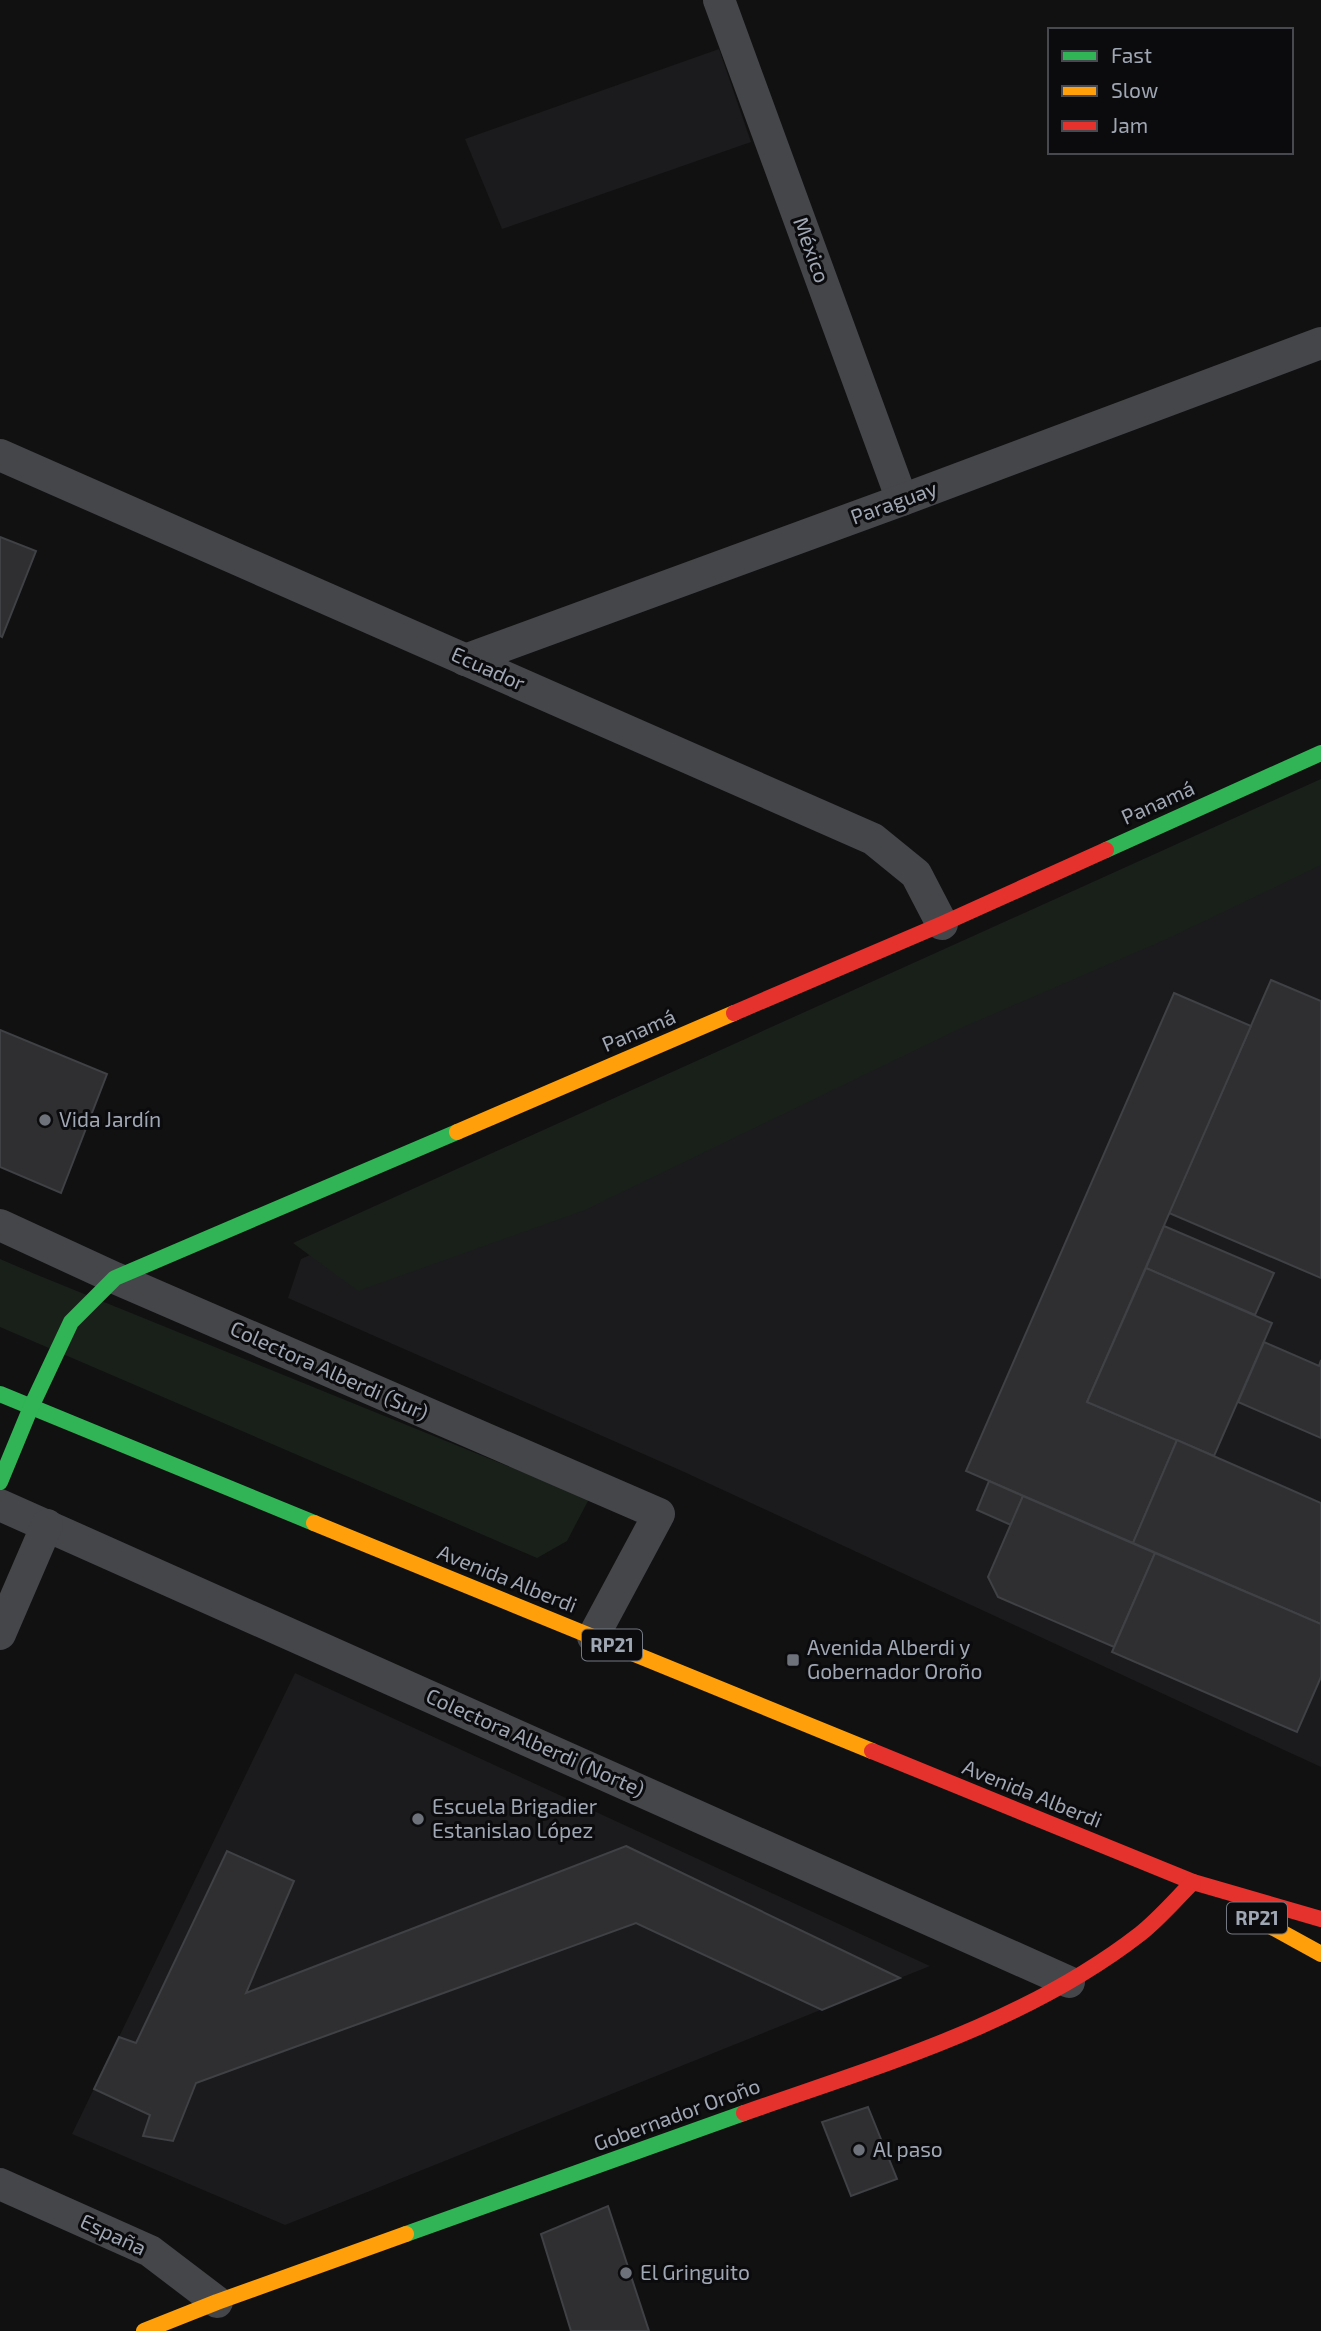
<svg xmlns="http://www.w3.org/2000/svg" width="1321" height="2331" font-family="'Exo 2',sans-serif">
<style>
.built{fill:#1b1b1d}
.green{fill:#19201a}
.building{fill:#2f2f31;stroke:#3f4145;stroke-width:2}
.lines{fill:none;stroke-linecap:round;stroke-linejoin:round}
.street{stroke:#45464a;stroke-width:32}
.fast{stroke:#30b455;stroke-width:16}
.slow{stroke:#ff9f0a;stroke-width:16}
.jam{stroke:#e5322d;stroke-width:16}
.poi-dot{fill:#6e727b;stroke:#0b0b0d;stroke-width:2.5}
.labels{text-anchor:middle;stroke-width:6;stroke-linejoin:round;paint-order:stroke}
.shield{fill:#0b0b0d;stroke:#737882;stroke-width:2}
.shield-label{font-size:19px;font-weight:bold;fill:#a0a7b4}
.street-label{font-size:21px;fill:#a0a7b4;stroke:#0b0b0d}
.poi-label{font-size:21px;fill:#a0a7b4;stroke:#0b0b0d;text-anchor:start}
</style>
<rect width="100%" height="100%" fill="#111"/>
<!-- built -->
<g class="built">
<polygon points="719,49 751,142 502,229 465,139"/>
<polygon points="1321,798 1321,1767 682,1471 288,1298 301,1259"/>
<polygon points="295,1673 930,1966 285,2225 72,2134"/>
</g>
<!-- green -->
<g class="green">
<polygon points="1321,779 1321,865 1171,937 961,1028 585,1210 358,1291 293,1243"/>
<polygon points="0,1259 35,1274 589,1499 567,1541 537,1558 0,1327"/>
</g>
<!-- building -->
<g class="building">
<polygon points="0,537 36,551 2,637 0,636"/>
<polygon points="1271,980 1321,1001 1321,1278 1169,1213"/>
<polygon points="1174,993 1251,1026 1087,1402 1177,1440 1133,1543 966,1471"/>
<polygon points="0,1030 107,1074 61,1193 0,1167"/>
<polygon points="1164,1226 1274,1273 1255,1315 1146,1268"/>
<polygon points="1146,1268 1272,1323 1214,1456 1087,1402"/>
<polygon points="1264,1342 1319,1366 1321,1360 1321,1438 1238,1402"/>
<polygon points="1177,1440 1321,1503 1321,1624 1133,1543"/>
<polygon points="989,1481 1023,1496 1011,1525 977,1510"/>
<polygon points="1023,1496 1155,1553 1114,1647 998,1597 988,1577"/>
<polygon points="1155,1553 1321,1624 1321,1677 1297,1732 1112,1652"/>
<polygon points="626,1846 900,1978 822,2010 636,1923 196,2083 173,2141 143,2136 150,2115 94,2089 119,2037 136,2043 227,1851 294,1881 246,1993"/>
<polygon points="868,2107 897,2179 851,2196 822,2122"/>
<polygon points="608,2206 649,2331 571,2331 541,2234"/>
</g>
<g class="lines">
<!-- street -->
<g class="street">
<polyline points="719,0 902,500"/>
<polyline points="0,455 873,839 916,874 942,924"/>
<polyline points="465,660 902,500 1321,343"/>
<polyline points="0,1225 115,1278 659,1514 593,1637"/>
<polyline points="0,1505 1069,1982"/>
<polyline points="0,1634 47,1525"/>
<polyline points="0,2184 150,2251 217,2302"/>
</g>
<!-- fast -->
<g class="fast">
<polyline points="1106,850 1321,753"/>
<polyline points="0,1394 314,1523"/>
<polyline points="0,1482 31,1407 71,1322 115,1278 457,1132"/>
<polyline points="406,2234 744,2113"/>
</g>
<!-- slow -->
<g class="slow">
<polyline points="457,1132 734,1013"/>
<polyline points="314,1523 872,1751"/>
<polyline points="1252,1916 1321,1954"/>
<polyline points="144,2331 217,2302 406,2234"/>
</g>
<!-- jam -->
<g class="jam">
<polyline points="734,1013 942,924 1106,850"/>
<polyline points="872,1751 1193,1882 1321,1919"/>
<path d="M744,2113C880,2065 1024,2024 1140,1934C1159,1919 1176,1899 1193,1882"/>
</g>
</g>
<!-- markers -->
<g class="poi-dot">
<circle cx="45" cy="1120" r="7"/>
<rect x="786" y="1653" width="14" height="14" rx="3.5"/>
<circle cx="418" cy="1819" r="7"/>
<circle cx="859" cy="2150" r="7"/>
<circle cx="626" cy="2273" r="7"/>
</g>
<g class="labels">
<!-- shield labels -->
<g class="shield">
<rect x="582" y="1629.5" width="60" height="31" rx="5"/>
<rect x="1227" y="1902.5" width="60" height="31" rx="5"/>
</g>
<g class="shield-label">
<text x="612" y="1652">RP21</text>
<text x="1257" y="1925">RP21</text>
</g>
<!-- street labels -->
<g class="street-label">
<text transform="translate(811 250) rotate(70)" y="7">México</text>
<text transform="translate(894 503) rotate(-20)" y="7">Paraguay</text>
<text transform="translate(488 669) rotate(24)" y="7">Ecuador</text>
<text transform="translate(1158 803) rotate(-24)" y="7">Panamá</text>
<text transform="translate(639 1031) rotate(-23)" y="7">Panamá</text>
<text transform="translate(329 1371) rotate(24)" y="7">Colectora Alberdi (Sur)</text>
<text transform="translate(507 1579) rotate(22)" y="7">Avenida Alberdi</text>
<text transform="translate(535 1743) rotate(24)" y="7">Colectora Alberdi (Norte)</text>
<text transform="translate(1032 1794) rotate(22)" y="7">Avenida Alberdi</text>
<text transform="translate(677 2115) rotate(-20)" y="7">Gobernador Oroño</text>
<text transform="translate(113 2235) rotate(25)" y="7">España</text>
</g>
<!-- poi labels -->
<g class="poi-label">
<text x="59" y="1127">Vida Jardín</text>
<text x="807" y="1655">Avenida Alberdi y<tspan x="807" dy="24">Gobernador Oroño</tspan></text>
<text x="432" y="1814">Escuela Brigadier<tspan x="432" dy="24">Estanislao López</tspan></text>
<text x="873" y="2157">Al paso</text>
<text x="640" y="2280">El Gringuito</text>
</g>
</g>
<!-- legend -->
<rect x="1048" y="28" width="245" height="126" fill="#0b0b0d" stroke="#474950" stroke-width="2"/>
<rect x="1062" y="51" width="35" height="10" fill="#30b455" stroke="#474950" stroke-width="2"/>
<text x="1111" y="63" font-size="21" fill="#a0a7b4">Fast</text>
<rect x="1062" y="86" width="35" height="10" fill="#ff9f0a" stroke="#474950" stroke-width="2"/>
<text x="1111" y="98" font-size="21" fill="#a0a7b4">Slow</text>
<rect x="1062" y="121" width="35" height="10" fill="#e5322d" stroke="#474950" stroke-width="2"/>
<text x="1111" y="133" font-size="21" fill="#a0a7b4">Jam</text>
</svg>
